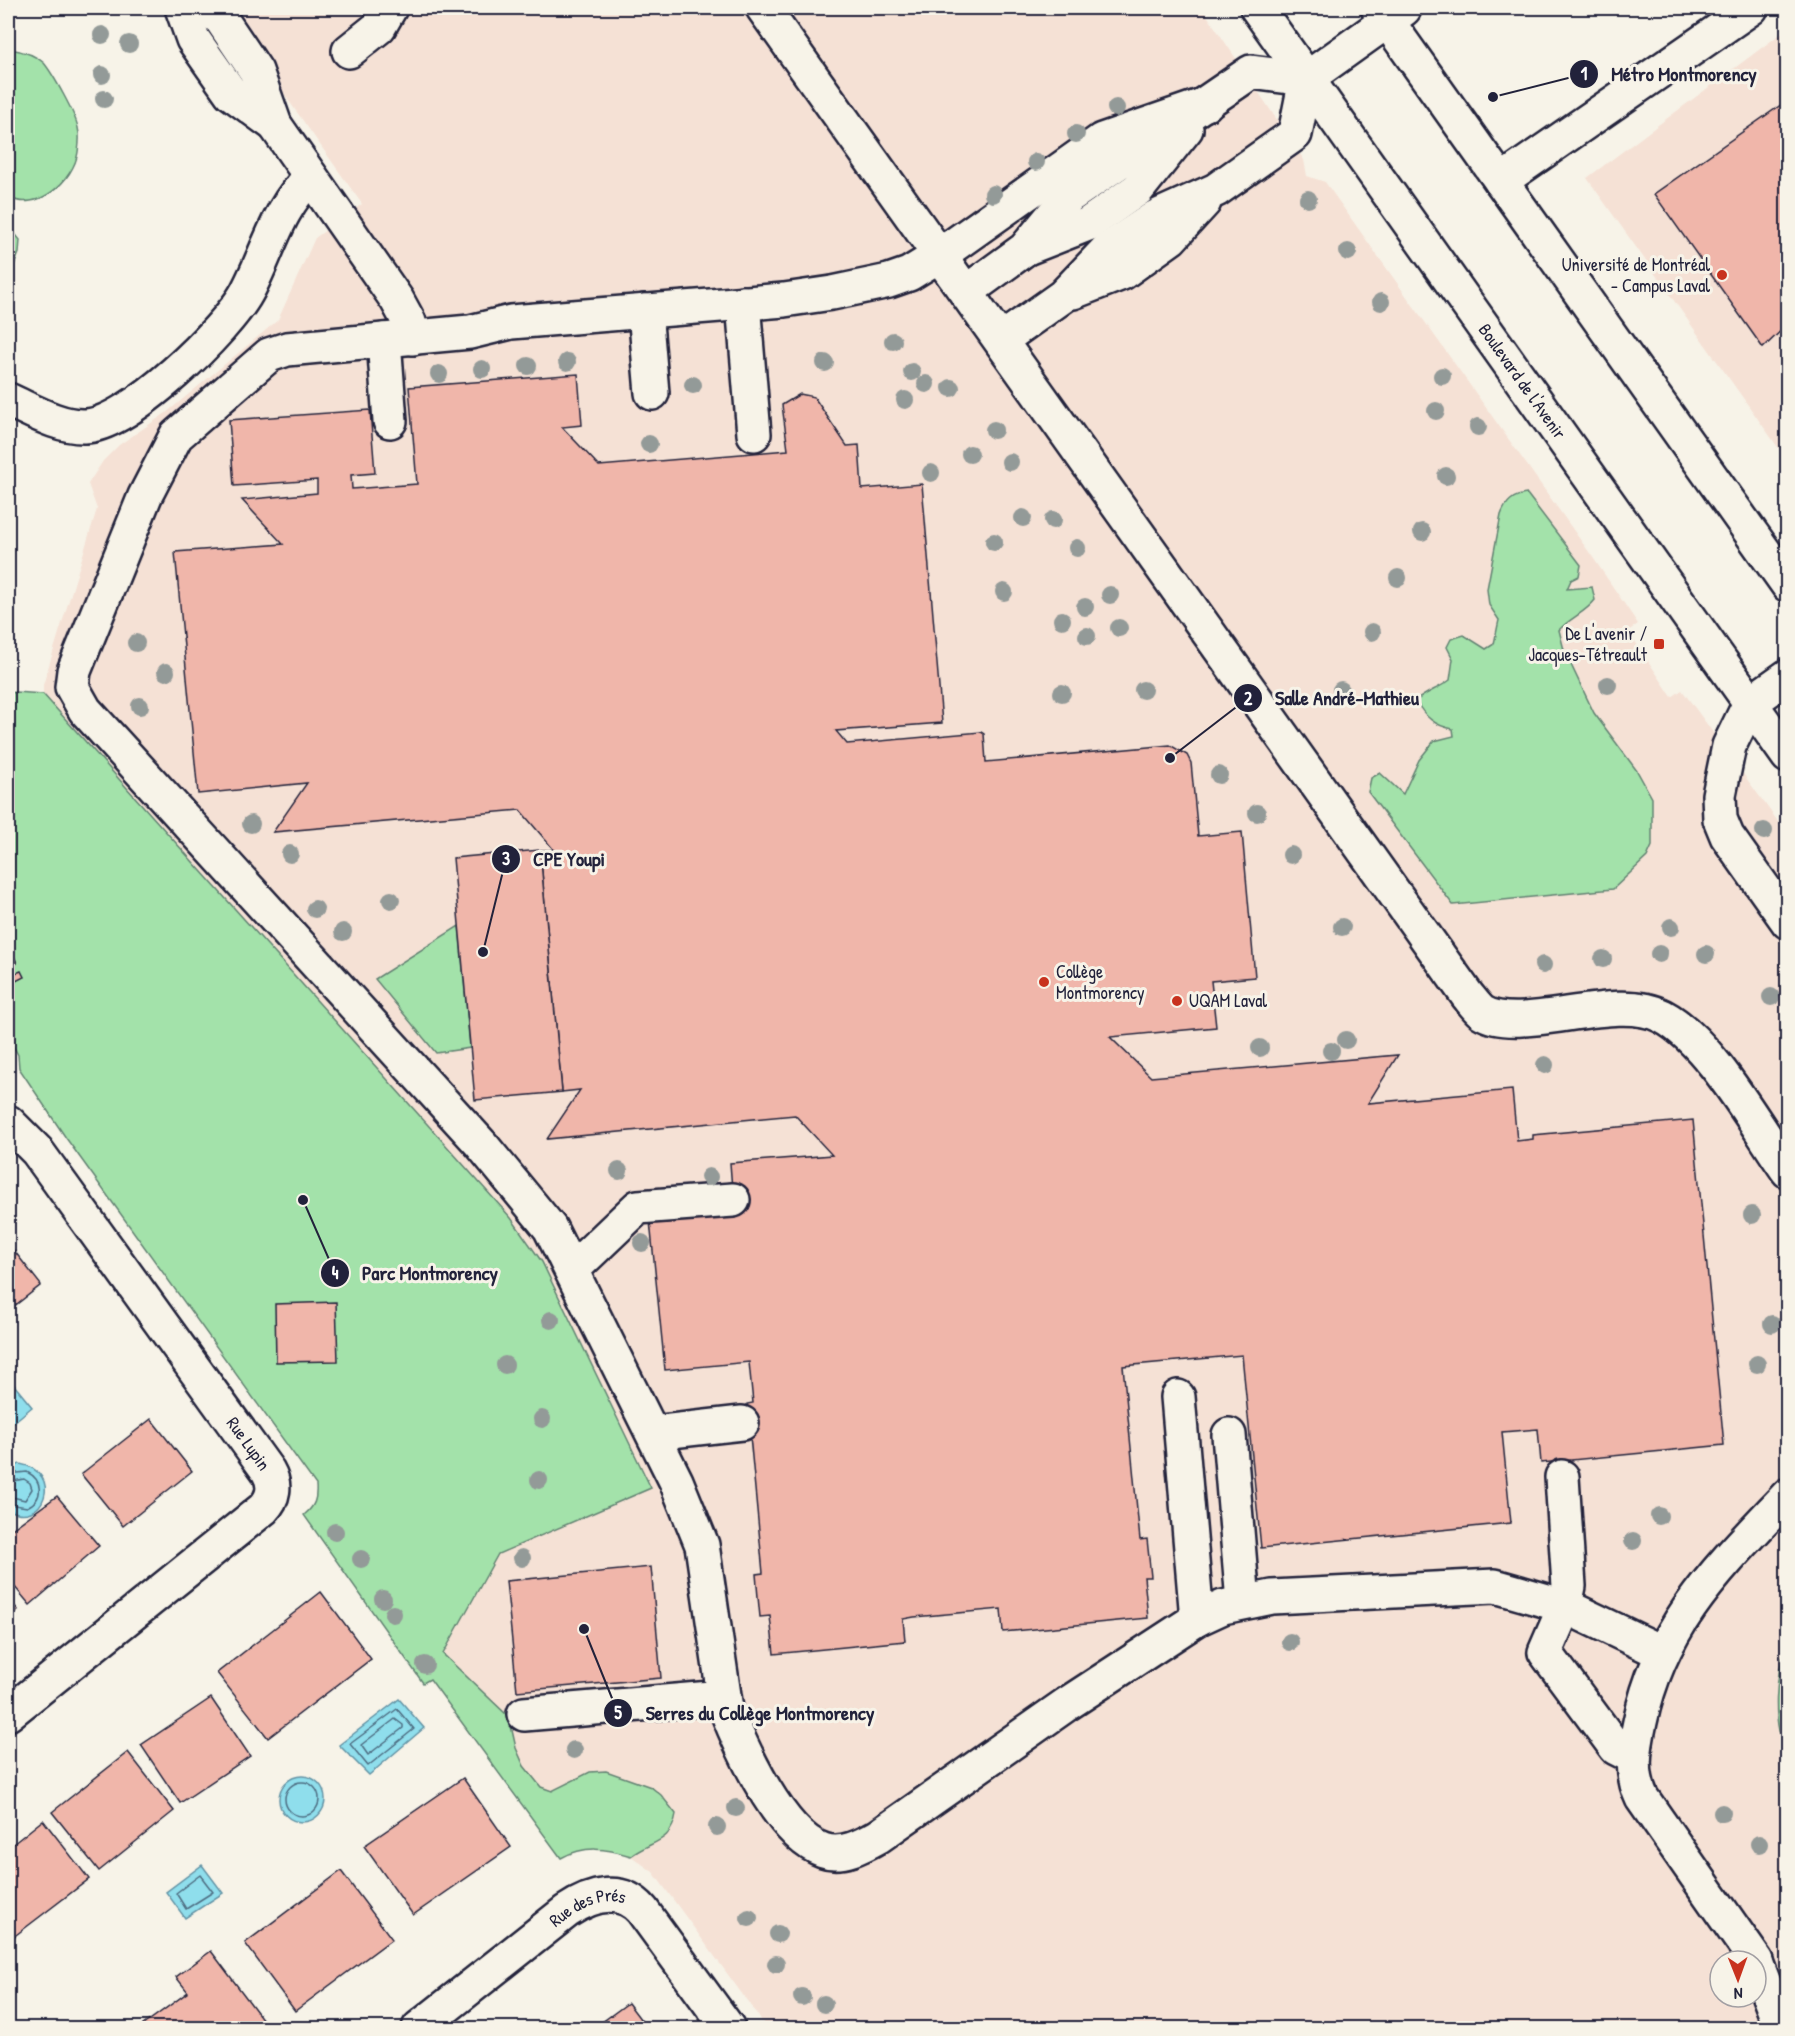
<svg xmlns="http://www.w3.org/2000/svg" width="1795" height="2036" font-family="'Patrick Hand',sans-serif">
<style>
.built{fill:#f5e1d5;fill-rule:evenodd}
.green{fill:#a3e2aa;stroke:#628272;stroke-width:1.5}
.water{fill:#8fdeec;stroke:#6393a5;stroke-width:1.5}
.lines{fill:none;stroke-linecap:round;stroke-linejoin:round}
.shore{stroke:#4e6d82;stroke-width:1.5}
.building{fill:#f0b6aa;stroke:#22223b;stroke-width:1.5}
.minor-casing{stroke:#22223b;stroke-width:38}
.minor{stroke:#f7f3e8;stroke-width:33}
.tree{fill:#939a98}
.poi-dot{fill:#c8321e;stroke:#f7f3e8;stroke-width:2}
.labels{text-anchor:middle;stroke-width:6;stroke-linejoin:round;paint-order:stroke}
.poi-label{font-size:18px;fill:#22223b;stroke:#f7f3e8;text-anchor:end}
.street-label{font-size:18px;fill:#22223b;stroke:#f7f3e8}
.leader{fill:none;stroke:#22223b;stroke-width:2}
.callout-dot{fill:#22223b;stroke:#f7f3e8;stroke-width:2}
.mark-label{font-size:18px;text-anchor:middle;font-weight:bold;fill:#fff}
.callout-label{font-size:20px;text-anchor:middle;font-weight:bold;fill:#22223b;stroke:#f7f3e8;stroke-width:6;stroke-linejoin:round;paint-order:stroke}
</style>
<rect width="100%" height="100%" fill="#f7f3e8"/>
<filter id="ink" filterUnits="userSpaceOnUse"><feTurbulence type="fractalNoise" baseFrequency=".0167" numOctaves="2"/><feDisplacementMap in="SourceGraphic" scale="12" xChannelSelector="R" yChannelSelector="G"/><feConvolveMatrix kernelMatrix="1 2 1 2 8 2 1 2 1" color-interpolation-filters="sRGB"/></filter>
<g filter="url(#ink)">
<!-- built -->
<g class="built">
<path d="M223,8H1202L1304,160L1307,176L1325,182L1594,559L1638,624L1628,631L1672,697L1682,690L1787,834V2028H767L653,1872L631,1856L601,1848L576,1849L562,1858L555,1849L429,1679L498,1554L651,1488L542,1262L527,1239L43,694V685L97,509L88,484L103,461L119,445L166,413L278,320L315,238L362,204ZM1720,1961H1756V1997H1720Z"/>
<polygon points="1787,29 1787,460 1587,178"/>
</g>
<!-- green -->
<g class="green">
<path d="M10,49C23,51 34,54 44,63C53,74 76,115 78,128C80,135 79,145 78,152C74,180 37,214 8,197V50Z"/>
<polygon points="8,225 20,240 19,253 8,280"/>
<path d="M1527,494L1581,565L1579,576L1571,580L1567,589L1592,587L1595,600C1585,613 1570,618 1559,630L1564,650L1594,713L1637,771L1652,798V846L1647,857L1613,889L1453,905L1368,792L1371,778L1380,773L1403,794L1419,760L1434,741L1454,736L1453,729C1435,726 1425,717 1416,701C1426,692 1438,689 1450,680L1453,659L1447,647L1451,639L1464,635L1486,649L1494,644L1499,620L1489,605L1487,589L1501,515C1506,502 1513,495 1527,494Z"/>
<path d="M15,692L43,694L511,1218L542,1262L651,1488L498,1554L443,1654L509,1717L516,1748L524,1766L541,1787L552,1791L590,1772L606,1771L651,1787L661,1795L676,1814C671,1844 652,1840 631,1856C606,1848 585,1845 561,1858L430,1679L423,1683L304,1515C315,1506 317,1499 316,1485L66,1138L19,1068L18,1055L8,1036V694Z"/>
<polygon points="459,926 470,1048 436,1053 375,979"/>
<path d="M1787,1644V1753C1771,1724 1775,1674 1787,1644Z"/>
</g>
<!-- water -->
<g class="water">
<polygon points="10,1380 32,1407 8,1427 8,1382"/>
<path d="M20,1464C65,1472 43,1530 8,1509V1469Z"/>
<polygon points="399,1699 424,1728 369,1775 339,1745"/>
<circle cx="302" cy="1799" r="23"/>
<polygon points="202,1865 223,1893 185,1918 166,1892"/>
</g>
<g class="lines">
<!-- shore -->
<g class="shore">
<path d="M8,1474L27,1472C43,1480 44,1499 27,1507L8,1504"/>
<polyline points="8,1482 24,1479 30,1483 32,1489 25,1500 8,1496"/>
<polygon points="397,1709 414,1729 368,1766 350,1744"/>
<polygon points="395,1719 403,1725 403,1728 368,1755 361,1745"/>
<circle cx="302" cy="1799" r="17"/>
<polygon points="200,1875 213,1892 186,1909 176,1893"/>
</g>
</g>
<!-- building -->
<g class="building">
<polygon points="1788,100 1788,324 1763,348 1654,194"/>
<polygon points="578,374 582,425 562,427 599,466 788,450 782,405 800,394 814,397 847,446 859,445 862,489 922,484 942,723 836,731 847,744 981,732 984,734 986,762 1170,745 1187,755 1191,763 1198,836 1242,832 1255,977 1211,981 1216,1027 1110,1037 1151,1077 1398,1055 1368,1103 1512,1090 1517,1141 1533,1139 1533,1135 1693,1120 1724,1445 1541,1463 1538,1429 1502,1432 1511,1523 1261,1548 1242,1355 1123,1366 1140,1540 1147,1539 1151,1577 1144,1577 1148,1618 1003,1632 1001,1609 914,1617 903,1619 905,1641 774,1654 770,1616 760,1617 758,1597 756,1574 763,1573 747,1404 753,1403 749,1362 665,1370 650,1221 734,1215 730,1163 832,1155 795,1115 547,1139 580,1090 562,1092 540,850 554,850 520,810 273,832 307,783 198,794 175,552 283,544 242,500 317,493 317,480 234,486 229,420 370,410 375,473 351,475 352,489 417,484 409,387"/>
<polygon points="540,850 562,1092 475,1100 453,858"/>
<polygon points="13,954 17,963 12,966 16,973 21,971 24,977 8,985 8,957"/>
<polygon points="8,1243 41,1285 8,1311"/>
<polygon points="336,1302 338,1361 276,1362 275,1304"/>
<polygon points="151,1419 192,1471 123,1526 81,1474"/>
<polygon points="57,1496 99,1546 30,1605 8,1579 8,1532"/>
<polygon points="651,1567 661,1678 517,1691 506,1581"/>
<polygon points="321,1592 371,1659 268,1738 217,1673"/>
<polygon points="8,1598 18,1610 8,1618"/>
<polygon points="211,1698 250,1756 180,1803 141,1745"/>
<polygon points="128,1752 174,1811 99,1871 52,1812"/>
<polygon points="463,1778 511,1847 413,1915 364,1846"/>
<polygon points="43,1820 89,1879 12,1938 8,1931 8,1848"/>
<polygon points="341,1871 392,1939 295,2011 245,1943"/>
<polygon points="211,1951 269,2028 139,2028 188,1992 176,1977"/>
<polygon points="628,2003 647,2028 594,2028"/>
</g>
<g class="lines">
<defs>
<g id="minor">
<polyline points="182,8 193,39 231,93 275,125"/>
<polyline points="207,8 221,19 256,71 275,125 397,300 409,322 413,338"/>
<path d="M763,8L1467,995C1472,1001 1477,1008 1482,1012C1520,1036 1616,991 1662,1016C1710,1041 1756,1126 1788,1171"/>
<path id="s1" d="M1257,8L1788,756"/>
<polyline points="1378,8 1788,585"/>
<polyline points="349,51 379,27 390,8"/>
<path d="M1206,104L1102,140L940,255L909,274L889,281L832,293L784,300L511,322L470,332L287,349L269,355L176,436L145,496L74,671L72,687L85,710L481,1144L550,1228L676,1481L702,1545L726,1709C742,1749 780,1835 823,1850C842,1857 863,1845 879,1836L1067,1704L1197,1619L1223,1607L1272,1597L1495,1586L1565,1606L1661,1652"/>
<polyline points="1501,181 1751,8"/>
<polyline points="1027,248 1088,224 1138,189 1186,129"/>
<polyline points="966,292 1025,249 1068,197 1251,72 1306,79 1404,9"/>
<polyline points="1073,292 1122,273 1171,238 1204,202"/>
<polyline points="743,303 754,434"/>
<polyline points="645,311 652,393"/>
<polyline points="384,340 390,421"/>
<polyline points="1001,340 1063,296 1107,250 1156,217 1216,190 1295,134 1306,79"/>
<path d="M8,400C31,410 59,427 85,426C129,425 227,329 247,292C268,253 278,207 311,177"/>
<polyline points="1788,676 1750,703 1729,746 1719,795 1720,819 1727,836 1788,922"/>
<path id="s2" d="M8,1122L37,1151L268,1471C276,1485 274,1498 263,1509L8,1714"/>
<polyline points="572,1270 638,1207 733,1200"/>
<polyline points="1178,1397 1197,1619"/>
<polyline points="653,1433 742,1423"/>
<polyline points="1229,1435 1243,1602"/>
<polyline points="1562,1477 1569,1586 1565,1606 1545,1652 1616,1748 1634,1757"/>
<polyline points="524,1714 723,1697"/>
<path d="M1756,1961L1642,1798C1630,1773 1634,1749 1640,1722C1660,1623 1721,1566 1788,1495"/>
<polyline points="1756,1962 1781,2028"/>
<path id="s3" d="M419,2028L567,1911C591,1895 621,1886 642,1910L728,2028"/>
</g>
</defs>
<!-- minor casing -->
<use href="#minor" class="minor-casing"/>
<!-- minor -->
<use href="#minor" class="minor"/>
</g>
<!-- trees -->
<g class="tree">
<circle cx="102" cy="35" r="9"/>
<circle cx="129" cy="44" r="9"/>
<circle cx="102" cy="75" r="9"/>
<circle cx="104" cy="99" r="9"/>
<circle cx="1116" cy="108" r="9"/>
<circle cx="1076" cy="134" r="9"/>
<circle cx="1036" cy="162" r="9"/>
<circle cx="993" cy="194" r="9"/>
<circle cx="1308" cy="199" r="9"/>
<circle cx="1348" cy="252" r="9"/>
<circle cx="1381" cy="302" r="9"/>
<circle cx="893" cy="341" r="9"/>
<circle cx="567" cy="362" r="9"/>
<circle cx="825" cy="363" r="9"/>
<circle cx="528" cy="366" r="9"/>
<circle cx="482" cy="369" r="9"/>
<circle cx="912" cy="372" r="9"/>
<circle cx="439" cy="374" r="9"/>
<circle cx="1442" cy="376" r="9"/>
<circle cx="926" cy="384" r="9"/>
<circle cx="693" cy="385" r="9"/>
<circle cx="951" cy="388" r="9"/>
<circle cx="905" cy="400" r="9"/>
<circle cx="1436" cy="411" r="9"/>
<circle cx="1478" cy="427" r="9"/>
<circle cx="994" cy="430" r="9"/>
<circle cx="649" cy="444" r="9"/>
<circle cx="970" cy="454" r="9"/>
<circle cx="1010" cy="462" r="9"/>
<circle cx="931" cy="473" r="9"/>
<circle cx="1446" cy="476" r="9"/>
<circle cx="1023" cy="518" r="9"/>
<circle cx="1053" cy="520" r="9"/>
<circle cx="1422" cy="532" r="9"/>
<circle cx="994" cy="542" r="9"/>
<circle cx="1077" cy="548" r="9"/>
<circle cx="1398" cy="578" r="9"/>
<circle cx="1004" cy="592" r="9"/>
<circle cx="1110" cy="595" r="9"/>
<circle cx="1085" cy="607" r="9"/>
<circle cx="1062" cy="620" r="9"/>
<circle cx="1119" cy="628" r="9"/>
<circle cx="1372" cy="632" r="9"/>
<circle cx="1087" cy="636" r="9"/>
<circle cx="136" cy="643" r="9"/>
<circle cx="166" cy="672" r="9"/>
<circle cx="1608" cy="685" r="9"/>
<circle cx="1143" cy="690" r="9"/>
<circle cx="1341" cy="690" r="9"/>
<circle cx="1062" cy="693" r="9"/>
<circle cx="140" cy="706" r="9"/>
<circle cx="1219" cy="775" r="9"/>
<circle cx="1257" cy="813" r="9"/>
<circle cx="251" cy="824" r="9"/>
<circle cx="1764" cy="831" r="9"/>
<circle cx="290" cy="854" r="9"/>
<circle cx="1291" cy="855" r="9"/>
<circle cx="391" cy="900" r="9"/>
<circle cx="315" cy="909" r="9"/>
<circle cx="1342" cy="927" r="9"/>
<circle cx="1671" cy="927" r="9"/>
<circle cx="343" cy="932" r="9"/>
<circle cx="1659" cy="954" r="9"/>
<circle cx="1706" cy="954" r="9"/>
<circle cx="1603" cy="959" r="9"/>
<circle cx="1543" cy="965" r="9"/>
<circle cx="1771" cy="997" r="9"/>
<circle cx="1346" cy="1040" r="9"/>
<circle cx="1260" cy="1048" r="9"/>
<circle cx="1331" cy="1051" r="9"/>
<circle cx="1545" cy="1065" r="9"/>
<circle cx="619" cy="1171" r="9"/>
<circle cx="709" cy="1177" r="9"/>
<circle cx="1752" cy="1215" r="9"/>
<circle cx="642" cy="1243" r="9"/>
<circle cx="551" cy="1320" r="9"/>
<circle cx="1772" cy="1324" r="9"/>
<circle cx="1757" cy="1364" r="9"/>
<circle cx="505" cy="1365" r="9"/>
<circle cx="542" cy="1419" r="9"/>
<circle cx="539" cy="1480" r="9"/>
<circle cx="1659" cy="1516" r="9"/>
<circle cx="335" cy="1532" r="9"/>
<circle cx="1633" cy="1541" r="9"/>
<circle cx="522" cy="1558" r="9"/>
<circle cx="361" cy="1559" r="9"/>
<circle cx="383" cy="1599" r="9"/>
<circle cx="393" cy="1614" r="9"/>
<circle cx="1290" cy="1642" r="9"/>
<circle cx="425" cy="1665" r="9"/>
<circle cx="574" cy="1750" r="9"/>
<circle cx="736" cy="1808" r="9"/>
<circle cx="1722" cy="1813" r="9"/>
<circle cx="717" cy="1827" r="9"/>
<circle cx="1759" cy="1844" r="9"/>
<circle cx="749" cy="1918" r="9"/>
<circle cx="778" cy="1934" r="9"/>
<circle cx="776" cy="1964" r="9"/>
<circle cx="802" cy="1997" r="9"/>
<circle cx="824" cy="2004" r="9"/>
</g>
</g>
<!-- markers -->
<g class="poi-dot">
<circle cx="1722" cy="275" r="6"/>
<rect x="1653" y="638" width="12" height="12" rx="3"/>
<circle cx="1044" cy="982" r="6"/>
<circle cx="1177" cy="1001" r="6"/>
</g>
<g class="labels">
<!-- poi labels -->
<g class="poi-label">
<text x="1710" y="271">Université de Montréal<tspan x="1710" dy="21">- Campus Laval</tspan></text>
<text x="1647" y="640">De L'avenir /<tspan x="1647" dy="21">Jacques-Tétreault</tspan></text>
<text x="1056" y="978" text-anchor="start">Collège<tspan x="1056" dy="21">Montmorency</tspan></text>
<text x="1189" y="1007" text-anchor="start">UQAM Laval</text>
</g>
<!-- street labels -->
<g class="street-label">
<text dy="6" stroke="none"><textPath href="#s1" startOffset="458">Boulevard de l'Avenir</textPath></text>
<text dy="6" stroke="none"><textPath href="#s2" startOffset="402">Rue Lupin</textPath></text>
<text dy="6" stroke="none"><textPath href="#s3" startOffset="210">Rue des Prés</textPath></text>
</g>
</g>
<!-- callouts -->
<path class="leader" d="M1493 97L1584 74M1170 758L1248 698M483 952L506 859M303 1200L335 1273M584 1629L618 1713"/>
<g class="callout-dot">
<circle cx="1493" cy="97" r="6"/>
<circle cx="1170" cy="758" r="6"/>
<circle cx="483" cy="952" r="6"/>
<circle cx="303" cy="1200" r="6"/>
<circle cx="584" cy="1629" r="6"/>
<circle cx="1584" cy="74" r="15"/>
<circle cx="1248" cy="698" r="15"/>
<circle cx="506" cy="859" r="15"/>
<circle cx="335" cy="1273" r="15"/>
<circle cx="618" cy="1713" r="15"/>
</g>
<g class="mark-label">
<text x="1584" y="80">1</text>
<text x="1248" y="705">2</text>
<text x="506" y="865">3</text>
<text x="335" y="1279">4</text>
<text x="618" y="1719">5</text>
</g>
<g class="callout-label">
<text x="1684" y="81">Métro Montmorency</text>
<text x="1347" y="705">Salle André-Mathieu</text>
<text x="569" y="866">CPE Youpi</text>
<text x="430" y="1280">Parc Montmorency</text>
<text x="760" y="1720">Serres du Collège Montmorency</text>
</g>
<!-- margin -->
<rect width="1795" height="2036" fill="none" stroke="#f7f3e8" stroke-width="30"/>
<rect x="15" y="15" width="1765" height="2006" fill="none" stroke="#22223b" stroke-width="2" filter="url(#ink)"/>
<!-- north arrow -->
<g transform="translate(1738 1979) rotate(179)"><circle r="28" fill="#f7f3e8" stroke="#a29fa3" stroke-width="1.5"/>
<path d="M0-4.5L10 22L0 15L-10 22Z" fill="#c8321e"/>
<text y="-9" font-size="16" font-weight="bold" text-anchor="middle" fill="#22223b">N</text>
</g>
</svg>
